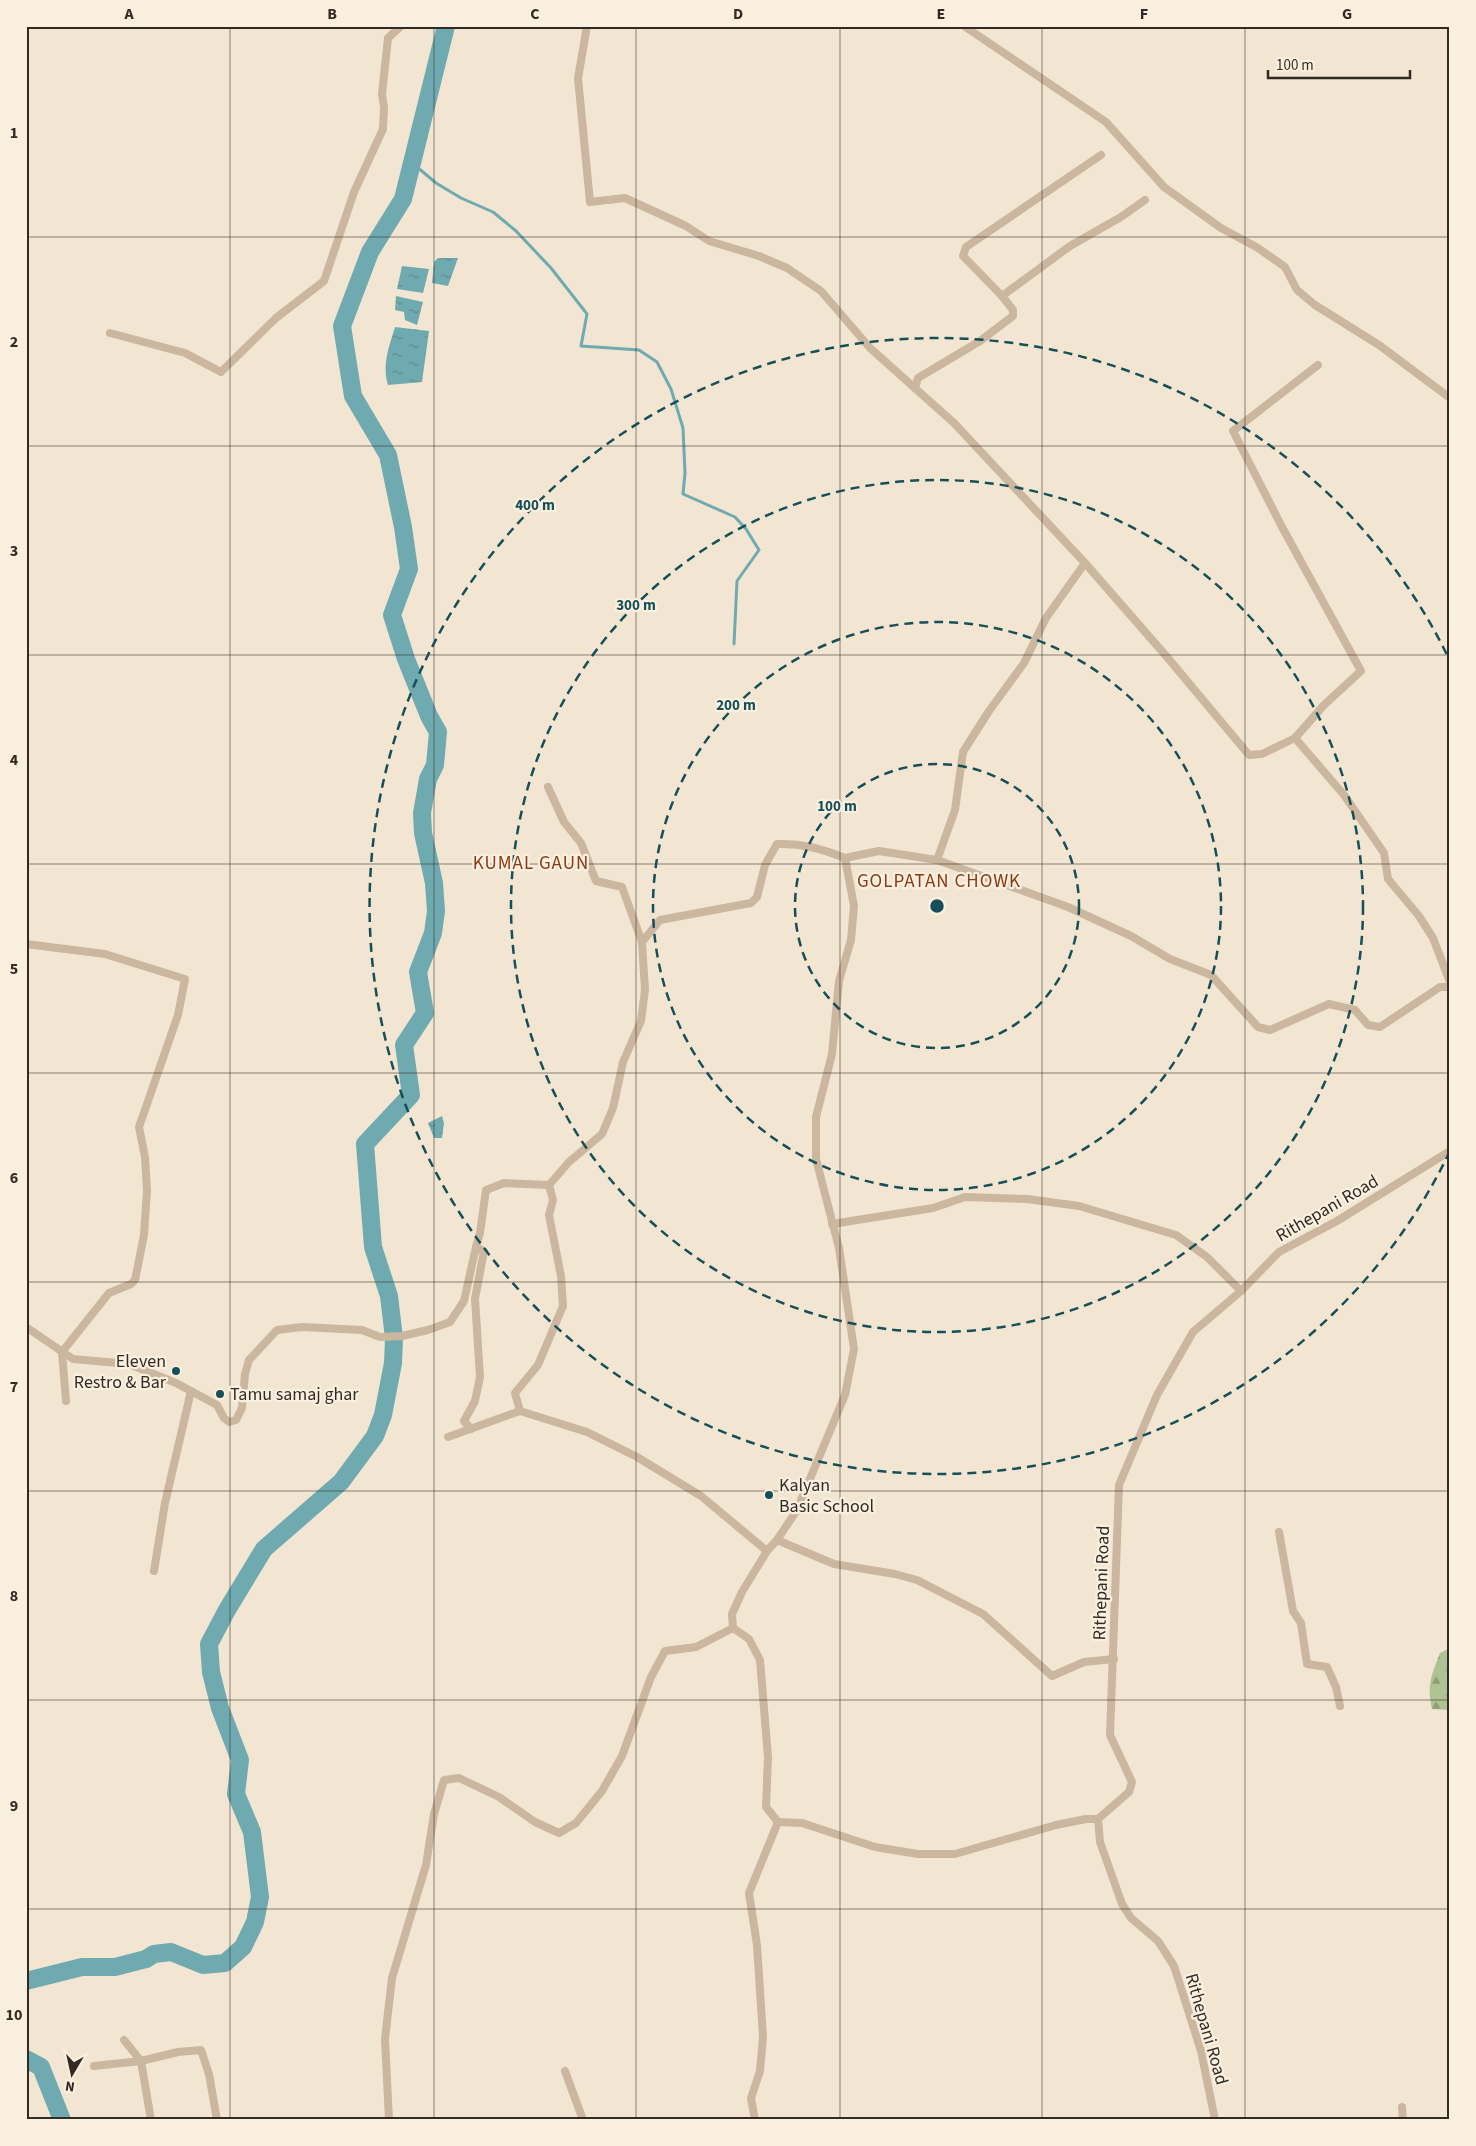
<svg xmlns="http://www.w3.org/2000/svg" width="1476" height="2146" font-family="'Source Sans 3',sans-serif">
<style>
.forest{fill:url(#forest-firs)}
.water{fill:url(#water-ripples)}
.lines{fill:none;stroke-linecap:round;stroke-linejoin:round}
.stream{stroke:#70aab1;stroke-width:3}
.river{stroke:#70aab1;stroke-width:18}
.street{stroke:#cbb69f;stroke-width:8}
.grid{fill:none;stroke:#332a23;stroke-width:1;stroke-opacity:0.55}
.ring{fill:none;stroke:#164f58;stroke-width:2.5;stroke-dasharray:9 6}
.poi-dot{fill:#164f58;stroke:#faf0e0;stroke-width:2}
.labels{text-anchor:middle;stroke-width:4.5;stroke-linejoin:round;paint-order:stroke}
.street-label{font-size:18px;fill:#332a23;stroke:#faf0e0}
.poi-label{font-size:18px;fill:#332a23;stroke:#faf0e0;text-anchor:start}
.neighbourhood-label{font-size:19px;letter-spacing:1px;fill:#893a16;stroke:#faf0e0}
.centre{fill:#164f58;stroke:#faf0e0;stroke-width:2.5}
.ring-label{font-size:15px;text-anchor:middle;font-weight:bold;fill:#164f58;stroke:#faf0e0;stroke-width:4.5;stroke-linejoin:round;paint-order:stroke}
.neatline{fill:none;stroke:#332a23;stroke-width:2}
.grid-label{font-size:16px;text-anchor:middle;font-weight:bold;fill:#332a23}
</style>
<defs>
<pattern id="forest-firs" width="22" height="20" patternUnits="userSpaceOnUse" patternTransform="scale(1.25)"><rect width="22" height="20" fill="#afc293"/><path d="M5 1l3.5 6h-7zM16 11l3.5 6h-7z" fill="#8f9e78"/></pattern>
<pattern id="water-ripples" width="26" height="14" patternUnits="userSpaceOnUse" patternTransform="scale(1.25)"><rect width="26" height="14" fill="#70aab1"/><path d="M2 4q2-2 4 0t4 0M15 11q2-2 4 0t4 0" fill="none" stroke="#5d8b90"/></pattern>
</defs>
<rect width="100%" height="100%" fill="#f2e6d3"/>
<!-- forest -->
<path class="forest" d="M1450,1648V1710L1432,1709C1427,1685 1431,1676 1440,1653Z"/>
<!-- water -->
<g class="water">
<polygon points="438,258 458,258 448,286 432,283 434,262"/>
<polygon points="402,266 429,269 423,293 397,289"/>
<polygon points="396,296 423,302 417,325 405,320 404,312 395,310"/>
<path d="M395,327L429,331L422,382L388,385C382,364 389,347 395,327Z"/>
<polygon points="442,1116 444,1123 442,1138 434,1138 428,1123"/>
</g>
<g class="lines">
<!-- stream -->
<polyline class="stream" points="416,140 417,167 436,183 461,198 493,212 516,231 551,268 587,314 581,346 639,350 657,362 671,389 683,428 685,473 683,494 735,517 746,529 759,550 737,581 734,644"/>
<!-- river -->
<g class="river">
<polyline points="26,1981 82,1967 115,1967 146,1959 154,1954 171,1952 203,1965 225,1963 243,1947 255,1922 260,1897 252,1832 236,1794 240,1760 220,1708 211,1672 209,1644 227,1610 264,1549 341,1482 375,1436 383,1415 393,1363 394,1338 389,1296 373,1247 365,1144 411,1095 404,1045 425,1013 418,972 433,933 436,911 434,883 423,833 422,813 428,779 435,765 438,732 429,716 406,659 392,615 409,569 403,527 388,455 353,396 342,326 370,252 403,199 446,26"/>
<polyline points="26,2059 41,2067 62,2120"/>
</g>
<!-- street -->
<g class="street">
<polyline points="587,26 578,78 590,202 625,198 686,226 709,241 759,256 787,268 821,291 870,348 954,423 1085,563 1167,657 1249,755 1262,754 1295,738 1344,795 1384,853 1388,879 1419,916 1433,938 1450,982"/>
<polyline points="964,26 1106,122 1164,187 1221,228 1258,248 1285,267 1297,290 1315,305 1379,345 1450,398"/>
<polyline points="1002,296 963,256 966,247 1101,155"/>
<polyline points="110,333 185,353 221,372 276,318 324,281 354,192 383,129 384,107 382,94 388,38 401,26"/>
<polyline points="915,388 918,378 980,341 1013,316 1013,310 1002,296 1070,246 1121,217 1145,200"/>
<polyline points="1295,738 1324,705 1361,671 1282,527 1233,431 1318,365"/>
<polyline points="937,860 955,810 963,752 989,711 1024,663 1046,618 1085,563"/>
<path d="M642,942L660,920L751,903L757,897L765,865L777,844C802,843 822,849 845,858"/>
<polyline points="26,944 105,954 185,979 178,1015 139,1127 145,1157 147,1191 144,1235 135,1280 131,1284 109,1293 62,1352 66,1401"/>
<polyline points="832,1224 933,1208 965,1197 1027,1199 1079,1206 1176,1235 1207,1257 1241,1291"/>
<polyline points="26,1327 73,1359 129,1364 176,1383 217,1405 224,1418 229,1422 236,1420 242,1408 245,1374 249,1360 277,1330 302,1327 362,1330 380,1337 402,1336 428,1330 450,1322 464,1301 476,1247"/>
<polyline points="520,1411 587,1432 637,1457 701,1496 767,1551 777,1540"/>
<polyline points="471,1429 464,1421 475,1401 480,1377 475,1299 484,1251 476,1247 480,1233 486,1190 504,1183 549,1185"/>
<polyline points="448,1437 520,1411 515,1393 538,1365 563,1306 561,1276 549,1215 553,1200 549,1185 569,1162 602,1134 613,1108 623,1062 641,1021 645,990 642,942 622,887 596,881 581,843 564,822 548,787"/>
<polyline points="1279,1532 1293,1611 1301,1623 1307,1664 1327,1667 1336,1687 1340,1706"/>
<polyline points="767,1551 742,1592 732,1614 733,1628 749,1639 760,1660 768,1757 766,1807 778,1822 802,1823 875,1847 918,1854 955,1854 1056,1825 1086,1819 1098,1819"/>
<polyline points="154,1571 165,1503 191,1391"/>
<polyline points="1114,1659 1084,1662 1052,1676 983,1614 917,1580 895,1574 834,1564 777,1540 797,1510 845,1395 854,1349 839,1248 816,1159 816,1117 832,1054 839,981 851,940 854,906 845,858 879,851 937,860 1068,907 1131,936 1170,959 1211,975 1258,1027 1270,1030 1329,1004 1355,1010 1368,1025 1380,1027 1440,987 1450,987"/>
<polyline points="124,2040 141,2061 178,2052 201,2050 209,2074 217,2120"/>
<polyline points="94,2066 141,2061 151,2120"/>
<polyline points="565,2071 583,2120"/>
<polyline points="1402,2107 1403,2120"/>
<polyline points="389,2120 385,2039 392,1978 426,1865 434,1814 444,1780 459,1778 499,1797 535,1822 559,1833 576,1823 602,1791 622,1756 651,1677 665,1651 696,1647 733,1628"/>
<polyline points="755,2120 751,2098 760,2071 763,2037 757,1945 749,1893 778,1822"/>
<polyline points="1215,2120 1201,2051 1174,1966 1158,1941 1131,1918 1122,1904 1100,1842 1098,1819 1129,1792 1132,1782 1110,1735 1119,1485 1157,1395 1193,1332 1241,1291 1279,1252 1337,1221 1450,1151"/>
</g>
</g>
<!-- grid -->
<path class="grid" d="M230,26V2120M434,26V2120M636,26V2120M840,26V2120M1042,26V2120M1245,26V2120M26,237H1450M26,446H1450M26,655H1450M26,864H1450M26,1073H1450M26,1282H1450M26,1491H1450M26,1700H1450M26,1909H1450"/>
<!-- distance rings -->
<g class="ring">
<circle cx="937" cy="906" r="142"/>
<circle cx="937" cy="906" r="284"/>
<circle cx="937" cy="906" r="426"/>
<path d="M1450 1151A568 568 0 1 1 1450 661"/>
</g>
<!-- markers -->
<g class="poi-dot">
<circle cx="176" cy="1371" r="5"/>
<circle cx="220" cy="1394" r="5"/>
<circle cx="769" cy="1495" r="5"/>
</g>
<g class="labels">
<!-- street labels -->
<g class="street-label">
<text transform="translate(1327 1208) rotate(-30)" y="6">Rithepani Road</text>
<text transform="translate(1101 1583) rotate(-88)" y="6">Rithepani Road</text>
<text transform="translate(1207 2029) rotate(74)" y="6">Rithepani Road</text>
</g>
<!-- poi labels -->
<g class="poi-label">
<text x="166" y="1367" text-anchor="end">Eleven<tspan x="166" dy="21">Restro &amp; Bar</tspan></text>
<text x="230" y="1400">Tamu samaj ghar</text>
<text x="779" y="1491">Kalyan<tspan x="779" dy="21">Basic School</tspan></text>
</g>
<!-- neighbourhood labels -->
<g class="neighbourhood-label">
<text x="531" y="869">KUMAL GAUN</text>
<text x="939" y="887">GOLPATAN CHOWK</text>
</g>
</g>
<circle cx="937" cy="906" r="8" class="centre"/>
<g class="ring-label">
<text x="535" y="510">400 m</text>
<text x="636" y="610">300 m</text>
<text x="736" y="710">200 m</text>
<text x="837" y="811">100 m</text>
</g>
<!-- border -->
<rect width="1476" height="2146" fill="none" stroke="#faf0e0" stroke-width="55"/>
<!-- north arrow -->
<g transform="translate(72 2074) rotate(189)" stroke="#faf0e0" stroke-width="4" paint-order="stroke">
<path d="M0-4L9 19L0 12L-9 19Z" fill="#332a23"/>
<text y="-8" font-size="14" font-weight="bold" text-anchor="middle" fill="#332a23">N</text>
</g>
<!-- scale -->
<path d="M1268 70v8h142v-8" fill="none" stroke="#332a23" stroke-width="2.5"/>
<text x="1276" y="70" font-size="15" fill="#332a23" stroke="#faf0e0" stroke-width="4" paint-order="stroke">100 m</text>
<rect x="28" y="28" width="1420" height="2090" class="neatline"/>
<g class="grid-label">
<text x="129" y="19">A</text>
<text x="332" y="19">B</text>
<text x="535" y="19">C</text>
<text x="738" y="19">D</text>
<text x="941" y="19">E</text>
<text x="1144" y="19">F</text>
<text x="1347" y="19">G</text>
<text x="14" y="138">1</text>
<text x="14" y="347">2</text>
<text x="14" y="556">3</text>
<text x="14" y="765">4</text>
<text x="14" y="974">5</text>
<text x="14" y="1183">6</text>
<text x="14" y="1392">7</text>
<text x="14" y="1601">8</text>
<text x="14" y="1811">9</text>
<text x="14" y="2020">10</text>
</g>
</svg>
